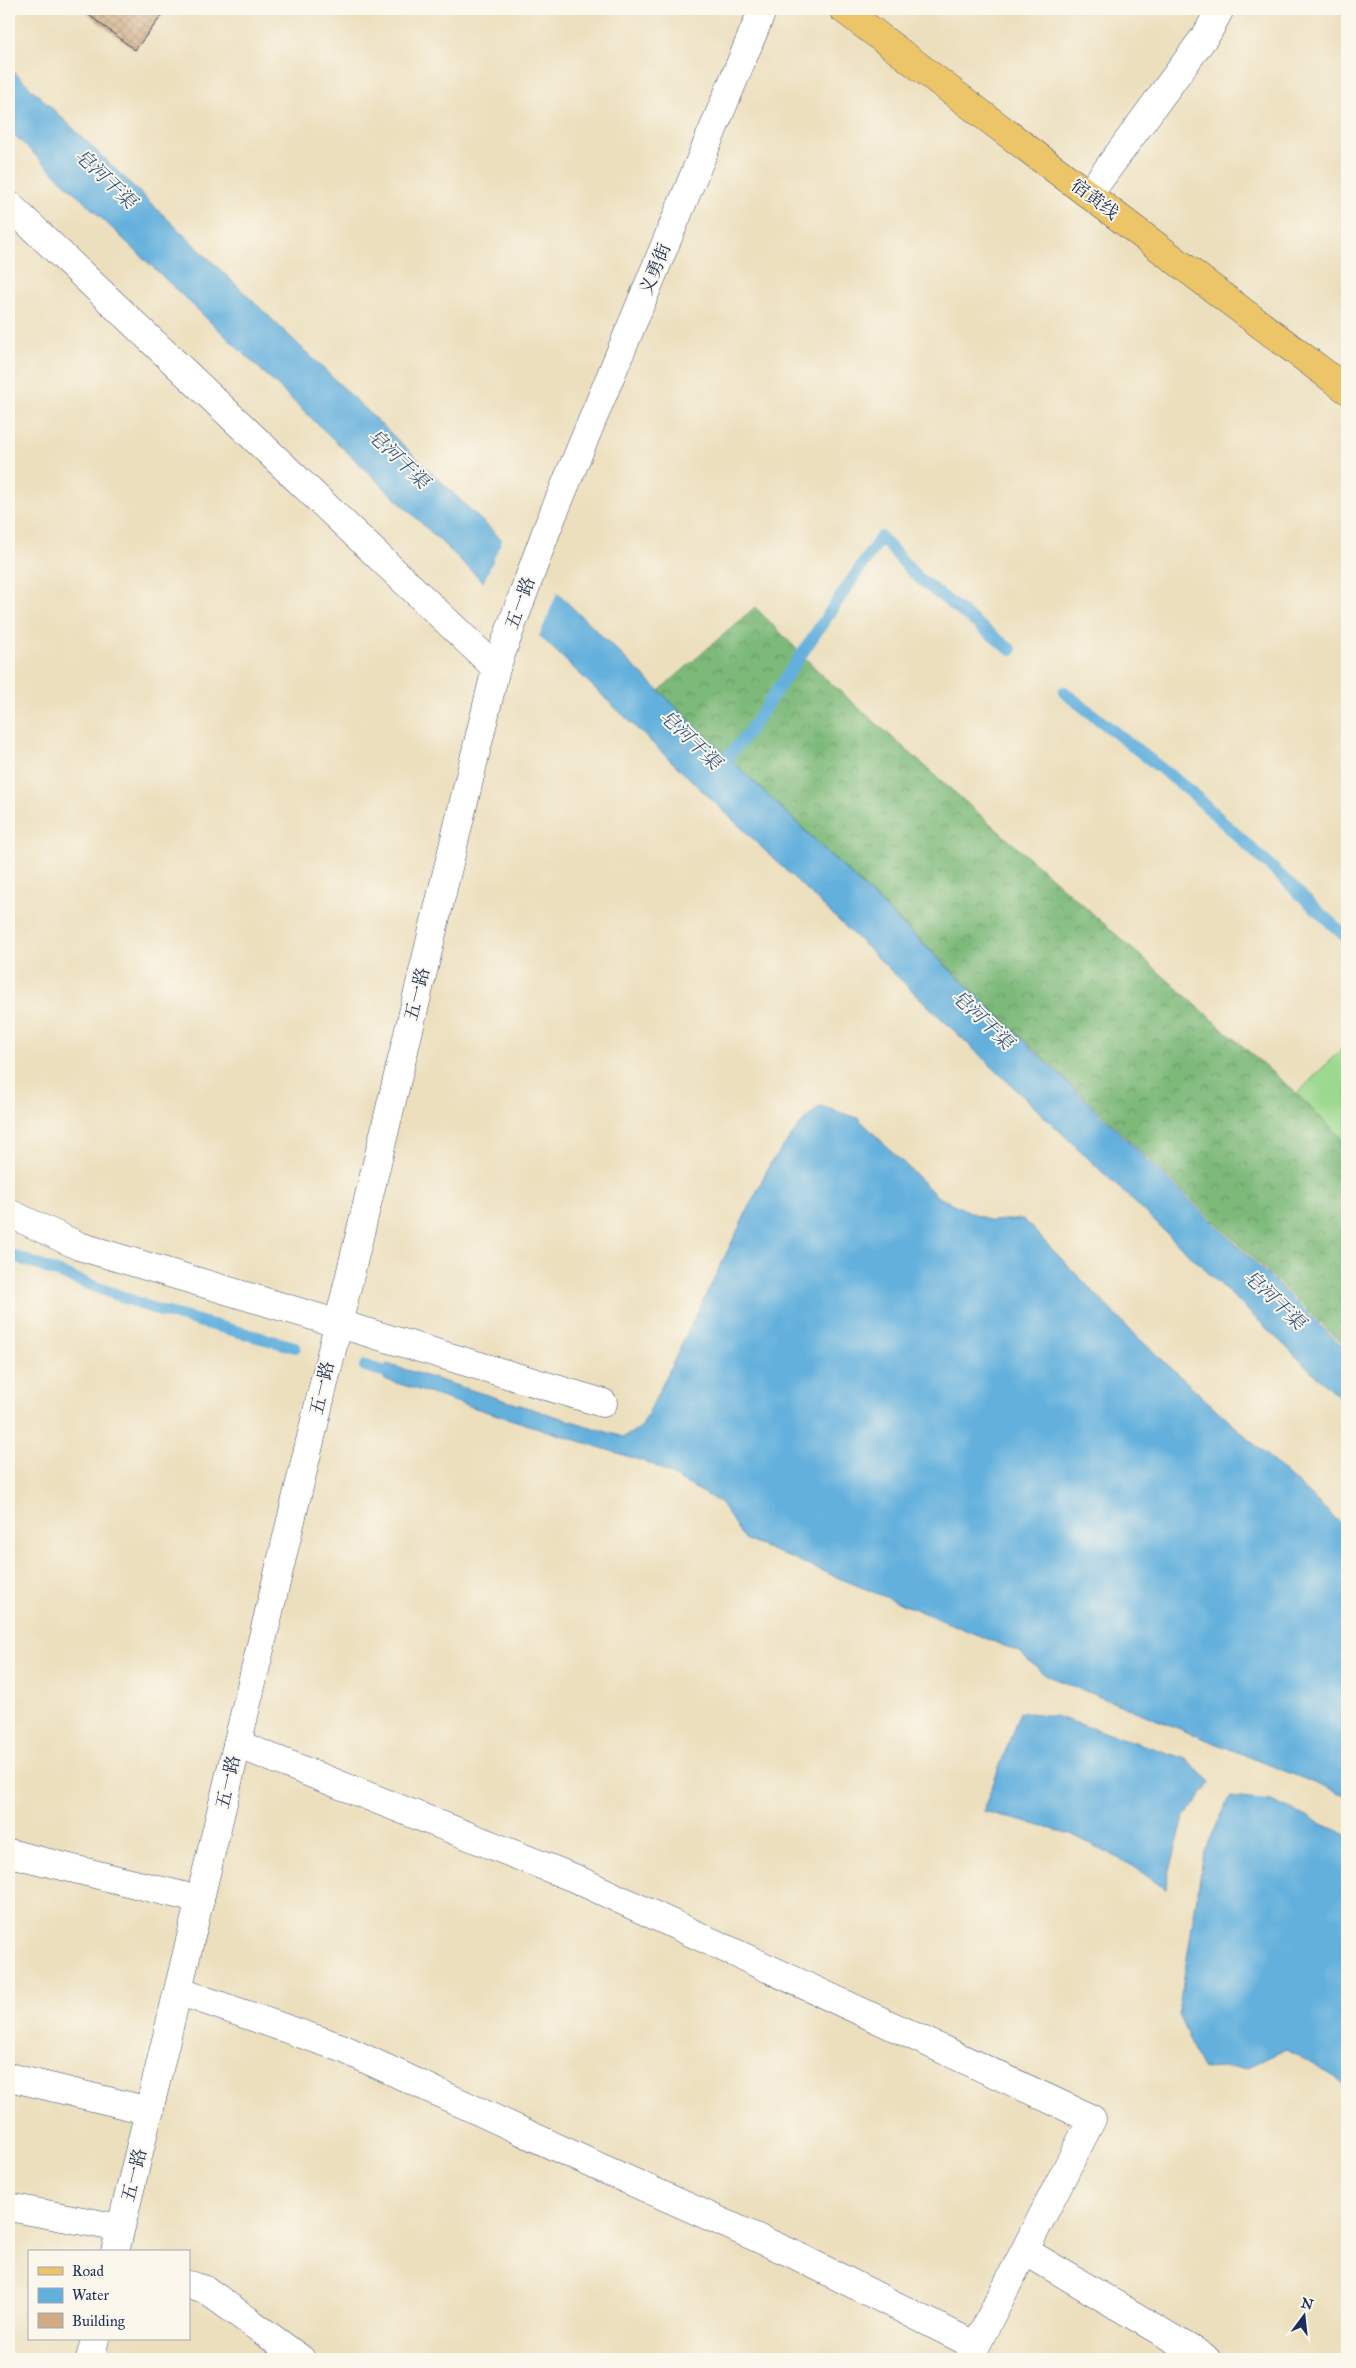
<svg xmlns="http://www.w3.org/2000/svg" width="1356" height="2368" font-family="'IM FELL Great Primer','Noto Serif SC',serif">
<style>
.green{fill:#9cd98e;stroke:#5c8476}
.forest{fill:url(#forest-crowns);stroke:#4c746c}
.water{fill:#64b0dd;stroke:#40709e}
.pier{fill:#ecdfbd}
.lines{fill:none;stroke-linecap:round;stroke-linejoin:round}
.stream{stroke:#64b0dd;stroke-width:12}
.building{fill:url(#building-cross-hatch)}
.minor-casing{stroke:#3a496c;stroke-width:29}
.major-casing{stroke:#3a496c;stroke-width:29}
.minor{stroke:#fff;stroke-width:28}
.major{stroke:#edc569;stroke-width:28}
.labels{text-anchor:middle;stroke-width:4;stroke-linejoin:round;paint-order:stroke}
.street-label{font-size:18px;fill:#1b2f5e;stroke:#fbf7ec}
.water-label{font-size:19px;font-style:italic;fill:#315684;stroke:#fbf7ec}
</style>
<defs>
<pattern id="forest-crowns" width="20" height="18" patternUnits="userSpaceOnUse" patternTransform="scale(1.25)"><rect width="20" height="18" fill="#7db979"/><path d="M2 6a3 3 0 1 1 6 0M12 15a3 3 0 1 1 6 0" fill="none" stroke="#669766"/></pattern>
<pattern id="building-cross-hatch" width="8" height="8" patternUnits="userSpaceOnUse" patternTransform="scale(1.25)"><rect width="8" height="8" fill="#d0ab83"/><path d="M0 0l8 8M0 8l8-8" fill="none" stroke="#a88c6e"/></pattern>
</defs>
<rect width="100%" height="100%" fill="#fbf7ec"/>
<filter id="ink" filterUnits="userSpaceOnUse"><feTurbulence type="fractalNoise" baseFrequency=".02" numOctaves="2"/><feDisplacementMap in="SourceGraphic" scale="10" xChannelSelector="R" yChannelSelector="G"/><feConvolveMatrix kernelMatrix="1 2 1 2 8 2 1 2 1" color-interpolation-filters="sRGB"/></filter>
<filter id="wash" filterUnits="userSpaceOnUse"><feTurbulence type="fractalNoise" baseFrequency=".0096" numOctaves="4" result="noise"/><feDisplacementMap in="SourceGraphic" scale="20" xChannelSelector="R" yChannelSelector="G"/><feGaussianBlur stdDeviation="1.12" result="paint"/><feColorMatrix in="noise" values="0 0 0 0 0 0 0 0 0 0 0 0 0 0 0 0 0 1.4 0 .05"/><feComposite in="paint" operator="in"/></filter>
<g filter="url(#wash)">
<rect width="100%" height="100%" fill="#ecdfbd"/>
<!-- green -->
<polygon class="green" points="1347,1043 1347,1144 1297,1094"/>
<!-- forest -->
<polygon class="forest" points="755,607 826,679 1297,1094 1347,1144 1347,1348 659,691"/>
<!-- water -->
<g class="water">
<polygon points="9,67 1347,1351 1347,1405 9,130"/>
<polygon points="820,1106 858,1118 938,1197 990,1221 1023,1219 1134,1334 1347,1529 1347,1796 1045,1675 1019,1652 744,1539 721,1503 652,1464 384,1379 387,1364 623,1437 641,1428 771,1162 800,1125"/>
<polygon points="1020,1712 1055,1716 1186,1759 1211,1782 1184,1818 1165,1889 1133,1866 1071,1834 983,1811"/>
<polygon points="1230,1797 1271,1801 1347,1835 1347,2085 1287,2049 1247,2067 1202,2069 1178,2014 1204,1852"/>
</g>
<!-- pier -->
<polygon class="pier" points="503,538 558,591 538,639 482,586"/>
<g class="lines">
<!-- stream -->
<g class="stream">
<polyline points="1064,692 1191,792 1347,938"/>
<polyline points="717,769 746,736 881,537 916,576 1011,650"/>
<polyline points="9,1254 157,1310 295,1347"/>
<polyline points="365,1366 386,1372"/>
</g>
</g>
<g id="blocks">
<!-- building -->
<polygon class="building" points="81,9 167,9 135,50"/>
</g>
</g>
<g filter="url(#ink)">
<use href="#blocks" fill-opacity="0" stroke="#3a496c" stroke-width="1"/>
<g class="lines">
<defs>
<g id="minor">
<polyline points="1089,194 1208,32 1220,9"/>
<polyline points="9,205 496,668"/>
<polyline points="9,1213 79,1246 603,1403"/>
<polyline points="237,1744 574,1878 1092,2119 969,2359"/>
<polyline points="9,1853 200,1900"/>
<polyline points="178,1991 342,2048 588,2162 793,2254 976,2346"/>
<polyline points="9,2077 150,2111"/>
<polyline points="9,2207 120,2228"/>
<polyline points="1025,2251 1207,2359"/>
<polyline points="115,2252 496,668 547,529 763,9"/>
<polyline points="189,2285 206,2290 301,2359"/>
<polyline points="90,2359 95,2339"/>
</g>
<polyline id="major" points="843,9 1347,390"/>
</defs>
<!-- minor casing -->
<use href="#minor" class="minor-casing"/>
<!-- major casing -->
<use href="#major" class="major-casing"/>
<!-- minor -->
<use href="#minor" class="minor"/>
<!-- major -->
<use href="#major" class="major"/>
</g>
</g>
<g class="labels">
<!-- street labels -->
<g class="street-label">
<text transform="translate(1095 199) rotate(37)" y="6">宿黄线</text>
<text transform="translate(655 269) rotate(-68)" y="6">义勇街</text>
<text transform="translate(520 603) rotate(-70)" y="6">五一路</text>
<text transform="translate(417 994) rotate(-76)" y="6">五一路</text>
<text transform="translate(322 1388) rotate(-77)" y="6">五一路</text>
<text transform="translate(228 1782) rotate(-77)" y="6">五一路</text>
<text transform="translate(134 2175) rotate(-76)" y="6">五一路</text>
</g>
<!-- water labels -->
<g class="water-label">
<text transform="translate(106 178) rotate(44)" y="7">皂河干渠</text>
<text transform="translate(399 458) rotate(44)" y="7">皂河干渠</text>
<text transform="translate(691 739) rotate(44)" y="7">皂河干渠</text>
<text transform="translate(983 1019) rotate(44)" y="7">皂河干渠</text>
<text transform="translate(1275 1299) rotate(44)" y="7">皂河干渠</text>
</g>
</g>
<!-- margin -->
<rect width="1356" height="2368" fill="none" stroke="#fbf7ec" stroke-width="30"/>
<!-- legend -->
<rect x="28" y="2250" width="162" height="90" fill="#fbf7ec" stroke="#a1a7b3"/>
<rect x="38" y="2267" width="25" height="8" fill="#edc569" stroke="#a1a7b3"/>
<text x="72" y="2276" font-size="15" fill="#1b2f5e">Road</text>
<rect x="38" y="2288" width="25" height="15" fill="#64b0dd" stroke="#a1a7b3"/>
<text x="72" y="2300" font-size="15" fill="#1b2f5e">Water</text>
<rect x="38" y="2313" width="25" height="15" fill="#d0ab83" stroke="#a1a7b3"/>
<text x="72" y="2326" font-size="15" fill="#1b2f5e">Building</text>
<!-- north arrow -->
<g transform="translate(1304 2316) rotate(15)" stroke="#fbf7ec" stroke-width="4" paint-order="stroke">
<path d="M0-4L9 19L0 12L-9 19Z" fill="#1b2f5e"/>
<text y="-8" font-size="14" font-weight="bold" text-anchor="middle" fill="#1b2f5e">N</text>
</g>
</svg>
